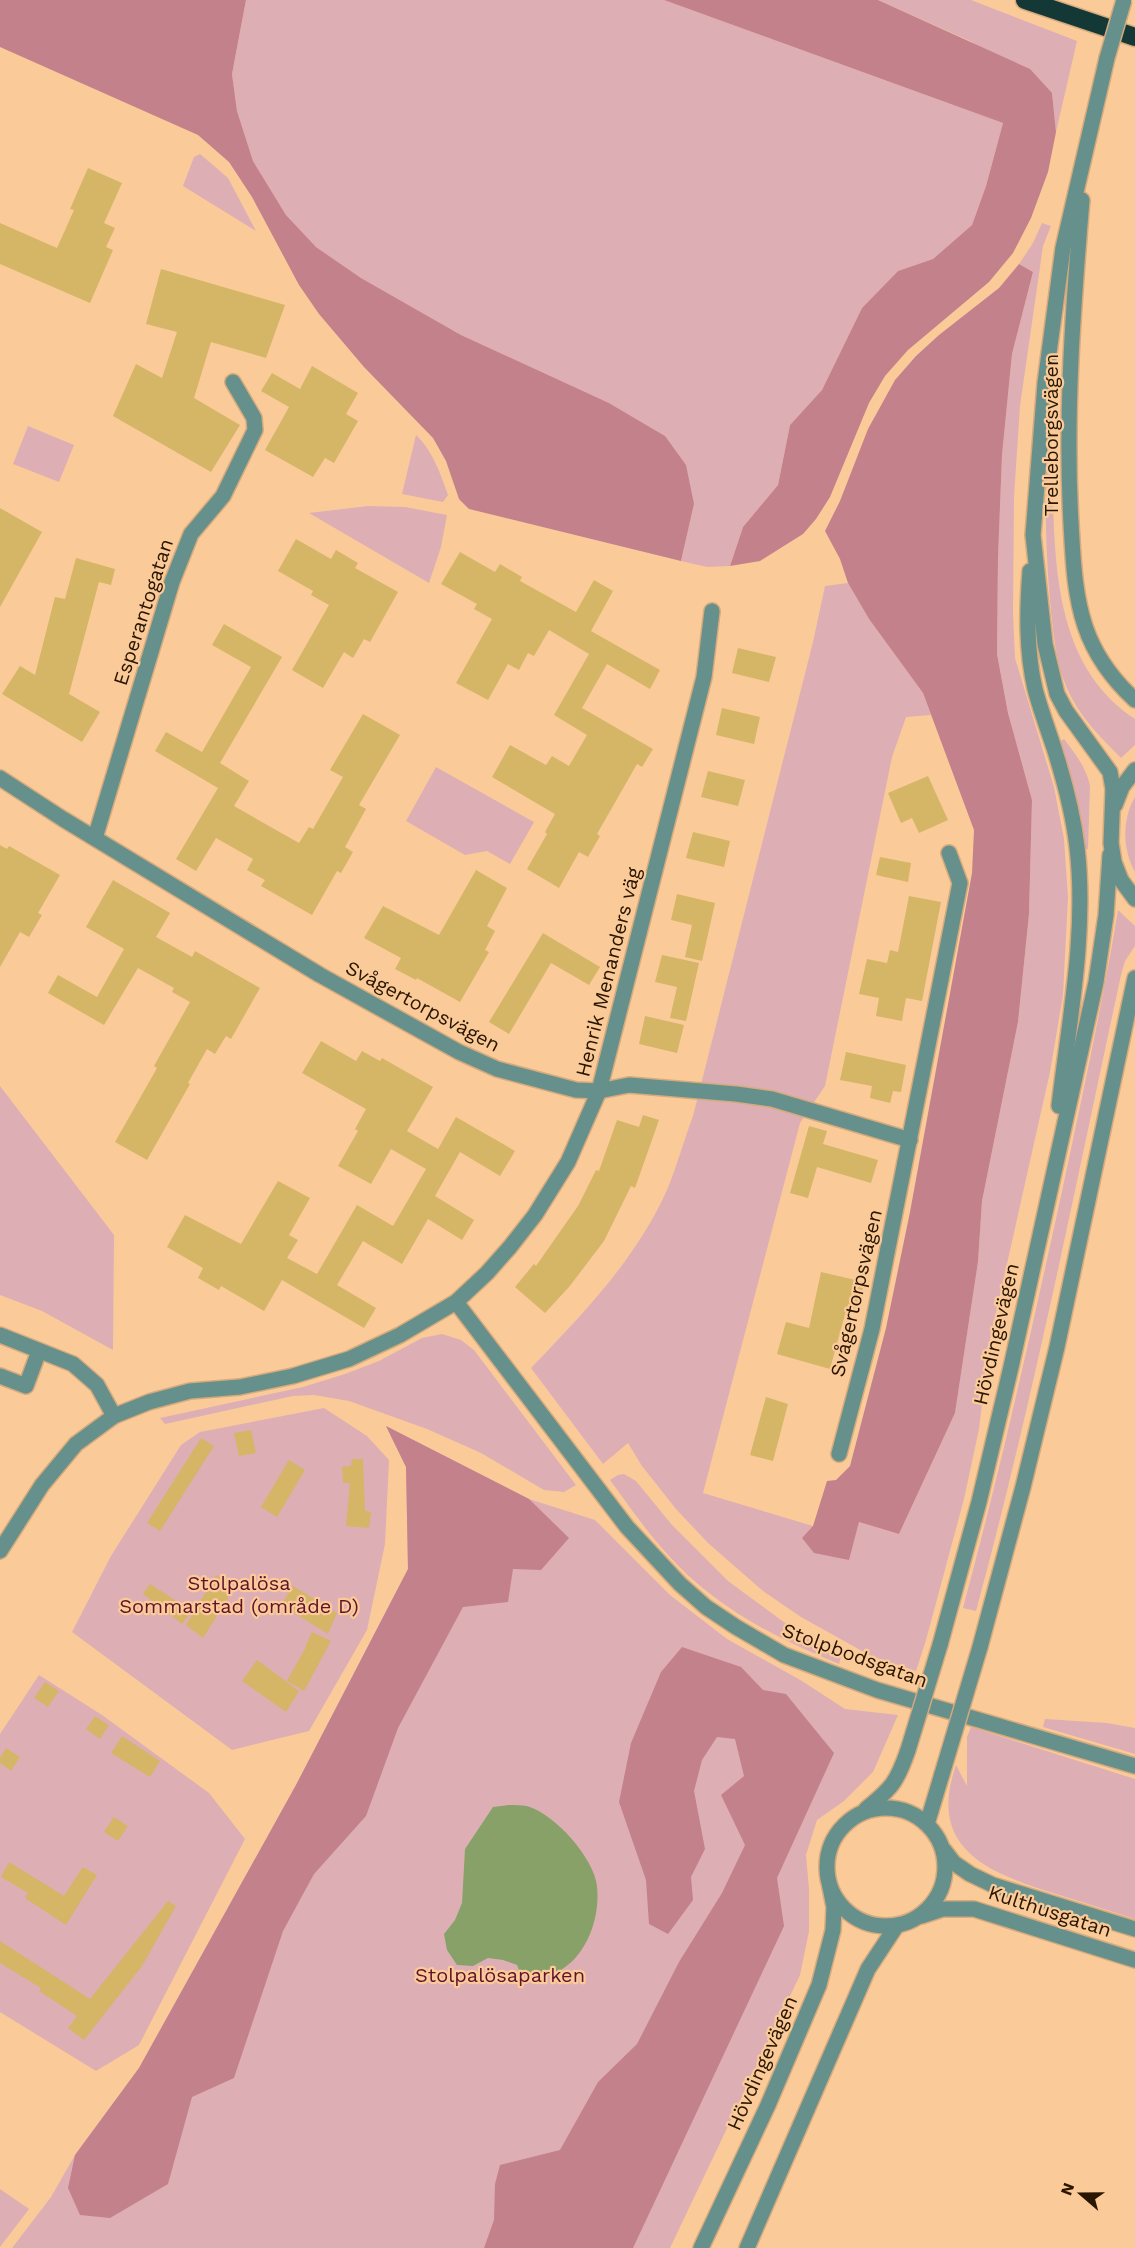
<svg xmlns="http://www.w3.org/2000/svg" width="1135" height="2248" font-family="'Work Sans',sans-serif">
<style>
.green{fill:#deaeb5}
.forest{fill:#c3818c}
.water{fill:#87a169}
.building{fill:#d5b566}
.lines{fill:none;stroke-linecap:round;stroke-linejoin:round}
.minor-casing{stroke:#d5aa7d;stroke-width:18}
.highway-casing{stroke:#d5aa7d;stroke-width:21}
.minor{stroke:#65908c;stroke-width:15}
.highway{stroke:#143836;stroke-width:18}
.minor-bridge-casing{stroke:#d5aa7d;stroke-width:18;stroke-linecap:butt}
.minor-bridge{stroke:#65908c;stroke-width:15}
.labels{text-anchor:middle;stroke-width:4.5;stroke-linejoin:round;paint-order:stroke}
.street-label{font-size:20px;fill:#2a1500;stroke:#facb99}
.park-label{font-size:20px;fill:#611129;stroke:#facb99}
</style>
<rect width="100%" height="100%" fill="#facb99"/>
<!-- green -->
<g class="green">
<polygon points="246,0 664,0 1003,123 986,186 972,225 933,259 898,271 862,308 822,390 790,425 778,485 743,527 730,566 707,567 681,561 694,504 665,436 609,403 461,335 361,278 316,247 286,215 253,161 237,111 232,74"/>
<polygon points="878,0 971,0 1077,41 1056,132 1052,93 970,41"/>
<polygon points="200,154 228,178 256,231 183,186 194,157"/>
<path d="M1042,223L1051,226L1043,246L1020,406L1014,497L1013,613L1015,658L1054,787L1064,839L1068,897L1063,995L1050,1072L989,1344L979,1429L964,1499L926,1640L916,1671L871,1656L801,1617L763,1591L708,1543L676,1509L642,1466L628,1443L603,1464L531,1368C583,1314 636,1259 667,1190C677,1166 684,1140 693,1116L813,642L825,586L848,583L869,619L923,693L931,715L906,717L892,757L825,1086L800,1123L703,1493L813,1526L848,1560L859,1522L899,1534L955,1413L978,1262L982,1201L1018,1022L1029,914L1032,800L1008,713L997,654L998,558L1002,455L1012,354L1033,272L1019,264L1033,243Z"/>
<polygon points="28,426 74,445 59,482 13,464"/>
<path d="M416,435C433,451 440,473 448,495L443,502L402,494Z"/>
<path d="M1046,464H1052C1055,554 1050,663 1135,719V745L1121,758C1099,736 1078,715 1066,686C1055,660 1053,629 1050,601C1046,555 1045,510 1046,464Z"/>
<polygon points="368,506 405,507 447,515 441,547 429,583 309,513"/>
<path d="M1064,739C1076,755 1086,767 1090,786L1088,849H1083L1059,742Z"/>
<polygon points="436,767 534,822 510,864 487,851 465,855 406,821"/>
<path d="M1135,797V872C1122,849 1122,819 1135,797Z"/>
<path d="M1118,910L1135,926V946L1125,961L1121,975C1075,1188 1033,1401 976,1611L963,1608C1001,1467 1033,1325 1064,1182C1083,1092 1103,1001 1118,910Z"/>
<polygon points="0,1086 114,1235 113,1350 42,1311 0,1295"/>
<polygon points="442,1334 461,1340 474,1350 576,1485 564,1492 544,1490 481,1453 427,1429 349,1401 314,1395 293,1396 165,1424 160,1418 303,1387 345,1374 379,1361 422,1338"/>
<polygon points="324,1408 367,1436 389,1460 385,1544 367,1630 309,1731 232,1750 72,1632 111,1556 181,1445 200,1432"/>
<polygon points="386,1426 529,1499 595,1520 670,1595 727,1639 802,1681 845,1709 898,1715 873,1772 844,1801 817,1820 806,1855 809,1889 809,1931 800,1975 670,2248 12,2248 51,2197 75,2155 139,2068 296,1785 408,1569 406,1467"/>
<path d="M624,1474L636,1481L672,1525L728,1581L796,1631L841,1657L839,1664C777,1639 715,1607 669,1556C647,1532 629,1506 610,1480L618,1475Z"/>
<polygon points="39,1675 102,1715 209,1793 245,1839 139,2045 96,2071 0,2012 0,1734"/>
<polygon points="1045,1719 1107,1723 1135,1728 1135,1754 1043,1727"/>
<path d="M971,1727L1135,1779V1919C1109,1911 1083,1902 1056,1894C990,1873 926,1850 956,1765L967,1786V1737Z"/>
<polygon points="0,2189 29,2209 0,2247"/>
</g>
<!-- forest -->
<g class="forest">
<polygon points="0,0 246,0 232,74 237,111 253,161 286,215 316,247 361,278 461,335 609,403 665,436 686,465 694,504 681,561 469,509 459,499 446,461 433,438 364,367 319,314 299,285 252,197 229,162 198,135 0,47"/>
<polygon points="664,0 878,0 1030,69 1052,93 1056,132 1048,172 1031,218 1013,253 989,282 908,350 885,376 869,403 830,497 816,519 803,534 760,561 730,566 743,527 778,485 790,425 822,390 862,308 898,271 933,259 972,225 986,186 1003,123"/>
<polygon points="1019,264 1033,272 1012,354 1002,455 998,558 997,654 1008,713 1032,800 1029,914 1018,1022 982,1201 978,1262 955,1413 899,1534 859,1522 849,1560 814,1553 802,1538 813,1526 827,1481 836,1480 850,1466 886,1328 910,1212 972,873 974,830 923,693 869,619 848,583 840,559 825,531 840,501 868,429 895,380 916,356 939,335 999,288"/>
<polygon points="386,1426 529,1499 569,1538 541,1570 513,1569 508,1602 463,1607 398,1728 366,1816 314,1874 283,1931 234,2078 192,2097 168,2184 110,2218 80,2215 68,2188 75,2155 139,2068 296,1785 408,1569 406,1467"/>
<polygon points="682,1647 741,1667 763,1690 786,1694 834,1753 777,1878 784,1926 633,2248 484,2248 494,2220 495,2184 500,2165 560,2150 598,2082 637,2044 679,1962 722,1893 745,1845 721,1795 744,1776 735,1739 717,1737 702,1760 694,1791 705,1849 691,1877 693,1900 668,1934 649,1924 646,1880 619,1802 631,1743 661,1672"/>
</g>
<!-- water -->
<path class="water" d="M509,1805C515,1805 522,1805 527,1806C555,1814 594,1858 597,1886C601,1923 582,1968 544,1977C537,1979 528,1976 521,1975L517,1965L503,1960L488,1958L473,1966L457,1965L447,1950L444,1934L455,1920L462,1903L465,1849L493,1807Z"/>
<!-- building -->
<g class="building">
<polygon points="88,168 122,183 104,223 115,228 106,247 113,250 90,303 0,264 0,223 57,248 74,210 70,209"/>
<polygon points="161,269 285,305 266,358 211,342 194,398 240,425 211,472 113,416 136,364 162,378 177,332 146,324"/>
<polygon points="312,366 358,393 346,414 358,421 334,463 325,458 313,477 265,450 289,407 261,391 272,373 300,389"/>
<polygon points="0,508 42,532 0,607"/>
<polygon points="296,539 331,559 336,550 358,563 355,568 398,592 370,642 364,639 353,658 344,652 323,688 292,670 329,605 311,595 313,591 278,571"/>
<polygon points="460,552 495,572 500,564 522,577 520,581 576,612 594,580 613,591 591,631 660,670 650,689 607,664 582,708 653,749 642,767 637,764 597,834 600,836 588,857 579,852 559,888 527,869 547,834 545,832 555,814 492,777 510,745 546,765 552,756 569,766 587,735 554,715 589,654 549,630 534,656 528,653 519,670 508,664 488,700 456,683 492,619 474,609 477,604 441,584"/>
<polygon points="76,558 115,569 111,585 99,582 69,694 100,712 82,742 2,694 20,666 35,675 55,597 65,599"/>
<polygon points="224,624 282,657 220,763 249,781 234,806 299,843 309,827 313,829 343,777 330,770 363,714 400,735 359,805 366,809 345,847 353,852 341,873 337,871 312,915 261,886 265,880 247,870 253,859 216,838 196,871 176,859 218,788 155,751 166,732 202,752 251,667 212,645"/>
<polygon points="738,648 776,657 769,682 732,673"/>
<polygon points="722,708 760,717 754,744 716,735"/>
<polygon points="708,771 745,780 738,806 701,797"/>
<polygon points="928,776 948,820 919,833 912,818 901,823 888,793"/>
<polygon points="693,832 730,841 724,867 686,858"/>
<polygon points="0,845 7,849 9,846 60,875 38,913 42,915 29,937 20,932 0,967"/>
<polygon points="880,857 911,863 908,882 876,875"/>
<polygon points="476,870 507,888 487,926 495,931 485,950 489,952 460,1002 417,978 416,980 395,969 401,958 364,938 383,906 439,935"/>
<polygon points="113,880 170,913 156,937 192,957 195,951 260,988 231,1039 226,1036 215,1054 207,1049 188,1083 190,1084 147,1160 115,1142 157,1068 154,1066 190,1002 172,992 174,988 138,968 104,1025 48,993 58,975 97,997 124,949 86,927"/>
<polygon points="677,894 715,903 702,961 685,957 692,925 671,920"/>
<polygon points="909,896 941,902 922,1001 906,998 902,1021 876,1016 879,998 859,994 867,959 887,963 890,950 898,952"/>
<polygon points="543,933 600,967 589,985 551,963 509,1034 489,1022"/>
<polygon points="662,955 699,963 686,1021 670,1018 677,987 655,982"/>
<polygon points="645,1016 684,1025 677,1053 639,1044"/>
<polygon points="321,1041 356,1061 362,1051 380,1061 382,1058 433,1087 407,1131 438,1149 456,1117 515,1151 500,1176 460,1152 435,1196 474,1220 462,1240 428,1219 402,1264 363,1241 337,1285 376,1308 364,1328 282,1280 264,1311 221,1286 219,1290 198,1278 203,1268 167,1247 185,1215 241,1244 278,1181 310,1198 289,1235 298,1240 287,1258 317,1274 357,1205 393,1226 426,1169 391,1149 371,1184 338,1166 358,1131 355,1129 366,1109 302,1073"/>
<polygon points="846,1052 906,1065 901,1092 893,1091 890,1103 870,1098 872,1086 840,1080"/>
<polygon points="643,1115 659,1120 635,1188 631,1186 604,1241 569,1287 545,1313 515,1287 534,1264 536,1266 578,1206 596,1170 599,1171 617,1120 639,1127"/>
<polygon points="809,1126 827,1131 823,1144 878,1160 871,1183 817,1167 808,1198 790,1193"/>
<polygon points="821,1272 864,1282 857,1313 846,1311 830,1369 777,1354 786,1322 809,1328"/>
<polygon points="766,1397 788,1404 773,1461 750,1455"/>
<polygon points="251,1430 256,1453 239,1456 234,1433"/>
<polygon points="201,1438 214,1446 160,1531 147,1523"/>
<polygon points="352,1459 363,1459 365,1511 371,1512 369,1528 346,1526 350,1483 343,1483 342,1467 351,1466"/>
<polygon points="289,1460 305,1470 277,1517 261,1507"/>
<polygon points="216,1575 235,1587 203,1638 186,1625"/>
<polygon points="150,1584 192,1611 182,1624 143,1594"/>
<polygon points="293,1586 337,1613 328,1634 281,1605"/>
<polygon points="312,1632 331,1641 304,1691 287,1681 306,1647 305,1647"/>
<polygon points="257,1660 299,1691 286,1712 242,1681"/>
<polygon points="45,1682 59,1691 48,1707 34,1698"/>
<polygon points="95,1716 109,1725 100,1739 86,1729"/>
<polygon points="122,1736 160,1761 150,1777 111,1753"/>
<polygon points="6,1748 20,1757 11,1771 0,1763 0,1758"/>
<polygon points="114,1817 128,1826 118,1841 104,1832"/>
<polygon points="9,1862 64,1896 83,1867 97,1875 66,1925 25,1898 28,1893 1,1877"/>
<polygon points="168,1901 176,1906 142,1966 84,2040 68,2028 77,2016 39,1991 41,1988 0,1963 0,1941 90,1999"/>
</g>
<g class="lines">
<defs>
<g id="minor">
<polyline points="1107,58 1063,248 1045,383 1033,535 1045,644 1057,694 1066,711 1110,772 1113,789 1111,843 1114,862 1121,880 1135,899"/>
<path d="M1082,200C1073,307 1065,416 1071,523C1073,557 1074,593 1085,626C1095,656 1112,679 1135,700"/>
<path d="M1030,571C1027,610 1026,650 1035,689C1040,708 1047,727 1053,745C1064,779 1073,813 1077,847C1087,933 1069,1021 1059,1106"/>
<polyline points="0,778 63,819 320,975 459,1052 497,1069 576,1090 599,1091 629,1085 736,1094 772,1099 910,1140"/>
<polyline points="1115,805 1122,787 1135,770"/>
<polyline points="95,838 172,582 191,534 223,496 255,430 254,418 233,382"/>
<polyline points="456,1302 627,1527 680,1584 706,1607 736,1627 784,1655 877,1690 1135,1766"/>
<polyline points="0,1335 73,1364 97,1385 114,1416"/>
<polyline points="0,1376 26,1386 39,1351"/>
<polyline points="839,1454 872,1329 960,883 949,853"/>
<polyline points="0,1551 42,1485 76,1444 114,1416 149,1402 190,1391 240,1387 293,1376 349,1359 400,1335 456,1302 487,1273 510,1247 535,1215 568,1162 599,1091 704,677 712,611"/>
<polyline points="940,1645 979,1502 1011,1367 1096,982 1106,915 1110,855"/>
<polyline points="980,1647 1023,1487 1057,1347 1135,978"/>
<circle cx="886" cy="1867" r="59"/>
<path d="M866,1809C892,1788 897,1782 908,1750"/>
<polyline points="927,1824 942,1774"/>
<polyline points="944,1850 954,1863 970,1874 993,1885 1135,1929"/>
<polyline points="922,1916 943,1909 974,1909 1135,1960"/>
<polyline points="701,2248 768,2105 819,1985 833,1930 834,1907 830,1887"/>
<polyline points="747,2248 868,1969 897,1925"/>
</g>
<polyline id="highway" points="1025,0 1135,37"/>
</defs>
<!-- minor casing -->
<use href="#minor" class="minor-casing"/>
<!-- highway casing -->
<use href="#highway" class="highway-casing"/>
<!-- minor -->
<use href="#minor" class="minor"/>
<!-- highway -->
<use href="#highway" class="highway"/>
<defs>
<g id="minor-bridge">
<polyline points="1107,58 1124,0"/>
<polyline points="908,1750 940,1645"/>
<polyline points="942,1774 980,1647"/>
</g>
</defs>
<!-- minor-bridge casing -->
<use href="#minor-bridge" class="minor-bridge-casing"/>
<!-- minor-bridge -->
<use href="#minor-bridge" class="minor-bridge"/>
</g>
<g class="labels">
<!-- street labels -->
<g class="street-label">
<text transform="translate(1051 435) rotate(-90)" y="7">Trelleborgsvägen</text>
<text transform="translate(143 612) rotate(-72)" y="7">Esperantogatan</text>
<text transform="translate(608 972) rotate(-76)" y="7">Henrik Menanders väg</text>
<text transform="translate(423 1006) rotate(28)" y="7">Svågertorpsvägen</text>
<text transform="translate(856 1293) rotate(-77)" y="7">Svågertorpsvägen</text>
<text transform="translate(996 1334) rotate(-77)" y="7">Hövdingevägen</text>
<text transform="translate(855 1655) rotate(20)" y="7">Stolpbodsgatan</text>
<text transform="translate(1050 1911) rotate(18)" y="7">Kulthusgatan</text>
<text transform="translate(762 2063) rotate(-66)" y="7">Hövdingevägen</text>
</g>
<!-- park labels -->
<g class="park-label">
<text x="239" y="1590">Stolpalösa<tspan x="239" dy="23">Sommarstad (område D)</tspan></text>
<text x="500" y="1982">Stolpalösaparken</text>
</g>
</g>
<!-- north arrow -->
<g transform="translate(1081 2194) rotate(290)" stroke="#facb99" stroke-width="4.5" paint-order="stroke">
<path d="M0-4.5L10 22L0 15L-10 22Z" fill="#2a1500"/>
<text y="-9" font-size="16" font-weight="bold" text-anchor="middle" fill="#2a1500">N</text>
</g>
</svg>
